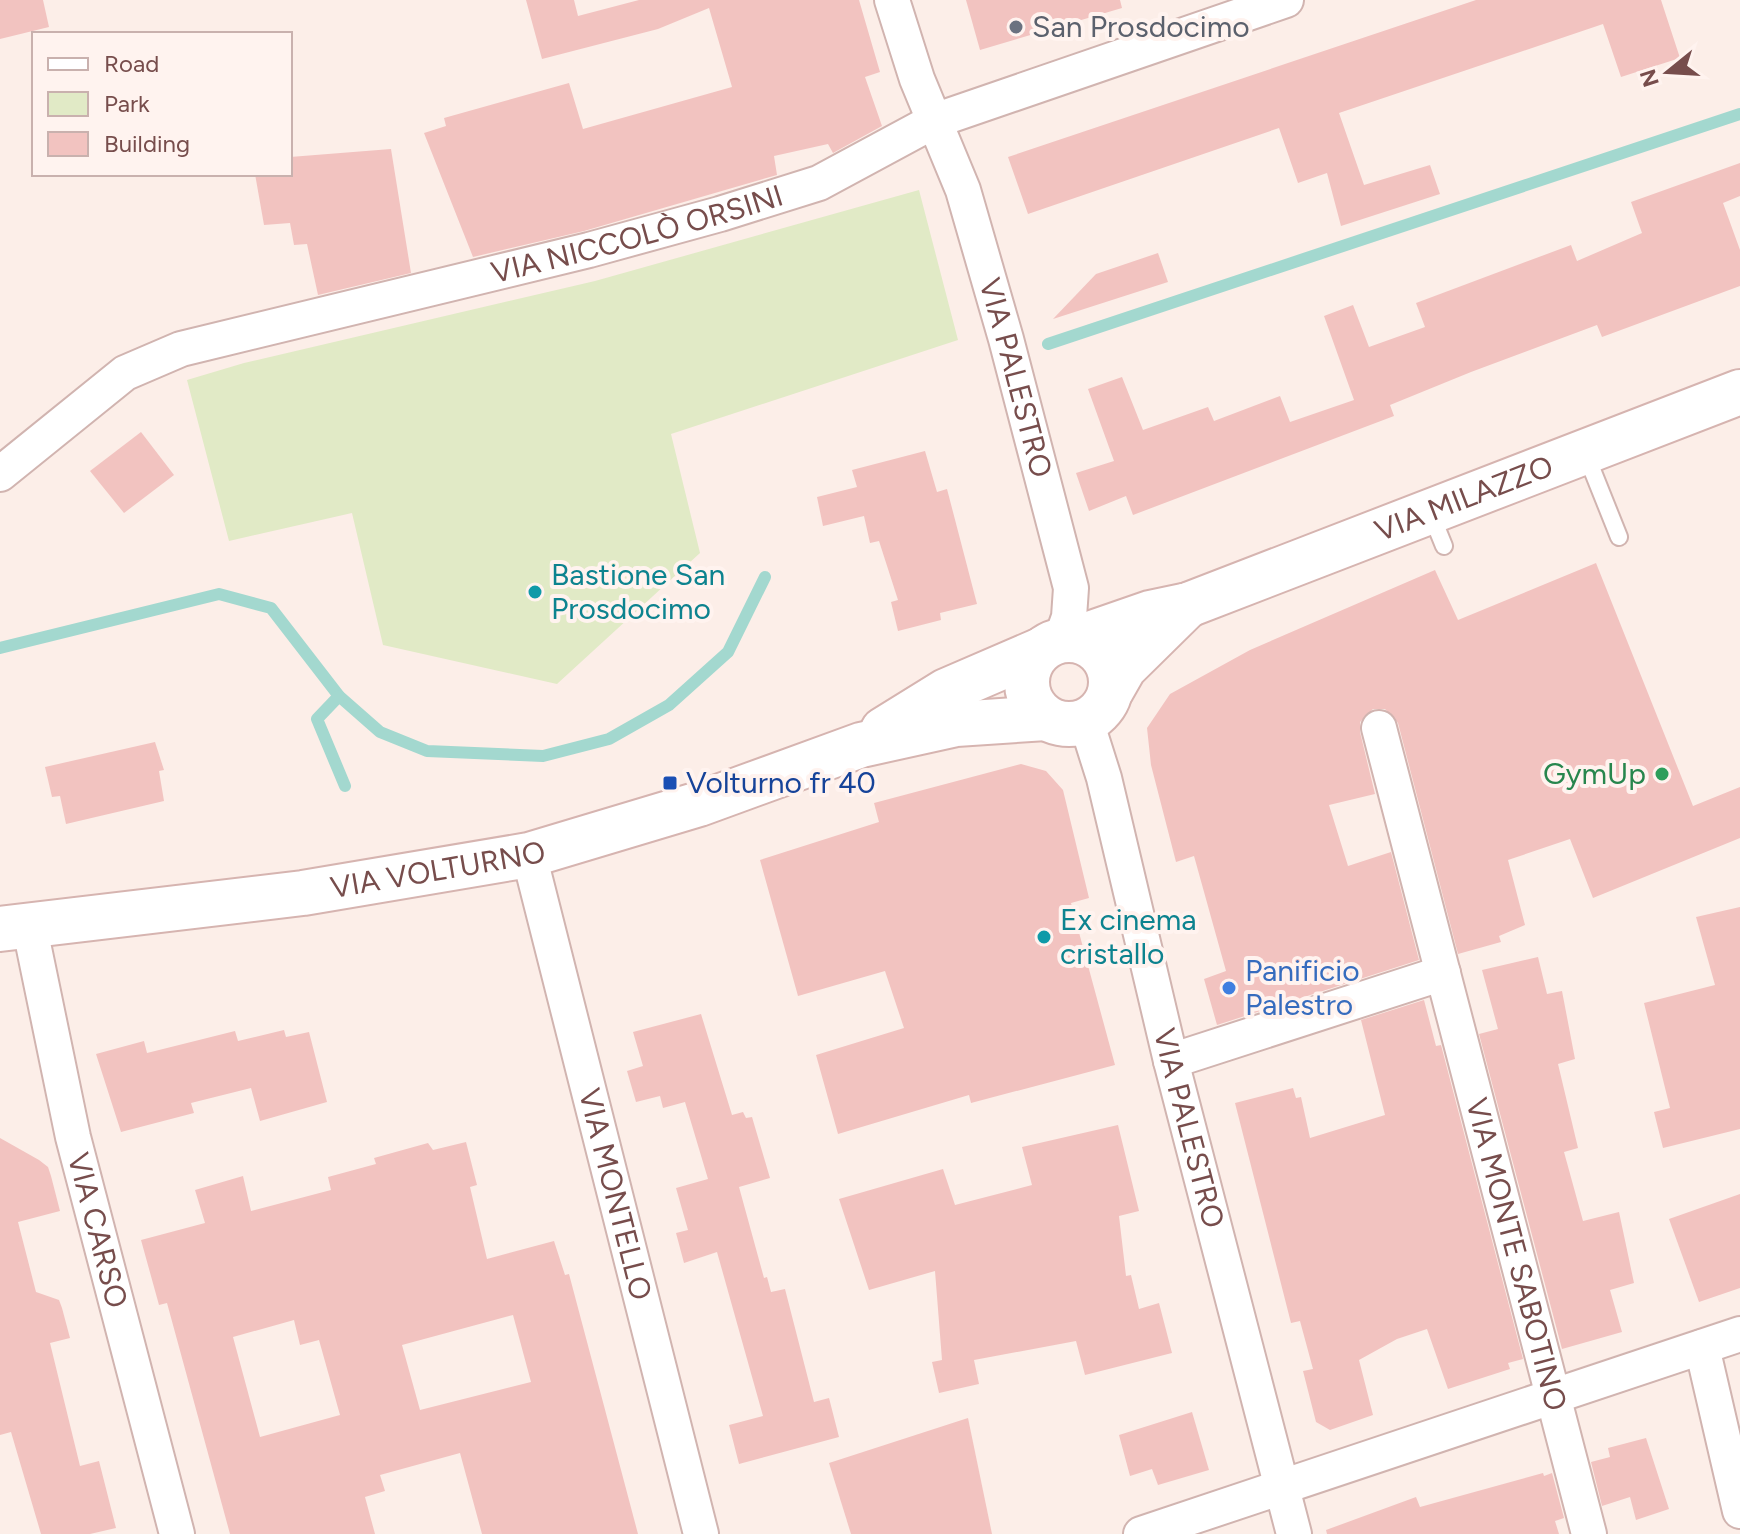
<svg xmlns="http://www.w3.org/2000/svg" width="1740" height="1534" font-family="Figtree,sans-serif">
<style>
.green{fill:#e1eac6}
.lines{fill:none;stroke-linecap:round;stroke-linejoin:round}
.stream{stroke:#a3d8cf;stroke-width:12}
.building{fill:#f2c3c0;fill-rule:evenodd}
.lane-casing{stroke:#d1b4b0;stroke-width:20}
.street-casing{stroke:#d1b4b0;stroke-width:38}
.secondary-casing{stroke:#d6b4b0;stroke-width:48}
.lane{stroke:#fff;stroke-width:16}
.street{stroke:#fff;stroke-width:34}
.secondary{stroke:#fff;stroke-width:44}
.worship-dot{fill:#6b7280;stroke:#fff3ef;stroke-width:3}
.culture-dot{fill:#0f9aa8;stroke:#fff3ef;stroke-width:3}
.leisure-dot{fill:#2e9e5b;stroke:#fff3ef;stroke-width:3}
.transit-dot{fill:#1a4fb4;stroke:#fff3ef;stroke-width:3}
.shop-dot{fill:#3f7fe0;stroke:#fff3ef;stroke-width:3}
.labels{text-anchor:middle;stroke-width:8;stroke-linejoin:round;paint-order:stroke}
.worship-label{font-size:30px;fill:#5b616d;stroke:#fff3ef;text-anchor:start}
.street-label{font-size:30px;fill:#774d4c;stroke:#fff3ef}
.culture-label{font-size:30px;fill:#0d838f;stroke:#fff3ef;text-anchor:start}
.leisure-label{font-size:30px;fill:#27864d;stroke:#fff3ef;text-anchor:end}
.transit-label{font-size:30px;fill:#164399;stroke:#fff3ef;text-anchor:start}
.shop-label{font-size:30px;fill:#366cbe;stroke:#fff3ef;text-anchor:start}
</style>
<rect width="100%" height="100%" fill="#fceee8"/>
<!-- green -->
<polygon class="green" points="919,190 958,340 671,434 700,553 557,684 383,645 352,513 229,541 187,380 244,363 595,281"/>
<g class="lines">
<!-- stream -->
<g class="stream">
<polyline points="1048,344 1740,114"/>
<polyline points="0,648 219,594 271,608 339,696 380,732 427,751 543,756 609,739 669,705 728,652 765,577"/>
<polyline points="339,696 317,719 345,786"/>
</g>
</g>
<!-- building -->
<g class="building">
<polygon points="0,0 43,0 49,27 0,39"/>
<polygon points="526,0 574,0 578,16 639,0 859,0 880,72 865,77 882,126 833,153 828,144 774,156 777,175 584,231 473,257 424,133 446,126 444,118 569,83 583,129 732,87 709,8 658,29 542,59"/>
<polygon points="966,0 1120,0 1122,8 980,50"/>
<polygon points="1476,0 1661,0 1680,58 1621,77 1603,24 1339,113 1364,185 1430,165 1440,194 1341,226 1327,173 1298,183 1279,128 1028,214 1008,157"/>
<polygon points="391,149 411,273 318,295 307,244 294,245 290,223 264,225 255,174 290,174 290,157"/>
<polygon points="1740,163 1740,196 1723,203 1740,250 1740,286 1602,337 1597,325 1471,372 1390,405 1394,416 1133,515 1126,496 1089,511 1076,473 1114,461 1088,389 1122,377 1143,430 1208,407 1214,421 1280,396 1290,422 1354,400 1324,316 1353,305 1369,347 1425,327 1416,303 1571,245 1577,261 1642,233 1631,202"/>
<polygon points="1158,253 1168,282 1053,319 1096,274"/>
<polygon points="141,432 174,475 124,513 90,471"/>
<polygon points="925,451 937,492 947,489 977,604 940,613 941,620 898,631 891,602 898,600 879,541 870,543 864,516 823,526 817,497 857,487 852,470"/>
<polygon points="1596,563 1693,806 1740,787 1740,838 1593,898 1570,839 1508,860 1525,925 1499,936 1501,942 1458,954 1398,723 1385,709 1373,709 1360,722 1360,732 1375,794 1329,805 1348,866 1391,852 1419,960 1217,1025 1204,979 1226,971 1194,856 1176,862 1151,765 1147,728 1170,694 1250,650 1435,570 1458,620"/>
<polygon points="155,742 164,770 159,771 164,801 66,824 60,796 52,797 45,767"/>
<polygon points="1021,764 1046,771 1063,790 1089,898 1071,903 1115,1065 971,1103 969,1095 838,1134 816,1055 904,1028 885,971 798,996 760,860 879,822 874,803"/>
<polygon points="1740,907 1740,1129 1663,1148 1654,1112 1670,1108 1644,1003 1715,985 1696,917"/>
<polygon points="1538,957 1547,994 1562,991 1575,1059 1558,1064 1578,1148 1564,1152 1583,1221 1619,1212 1634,1283 1610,1290 1622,1332 1562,1349 1479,1034 1498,1029 1482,970"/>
<polygon points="1424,1000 1436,1046 1441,1045 1523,1359 1508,1363 1510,1369 1448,1389 1427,1329 1397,1339 1359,1360 1373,1415 1330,1430 1316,1422 1303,1371 1313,1369 1300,1321 1291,1323 1235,1103 1293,1088 1296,1098 1301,1097 1310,1138 1385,1115 1361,1020"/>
<polygon points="701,1014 732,1115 743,1112 746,1118 752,1117 770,1178 739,1187 764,1278 767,1277 771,1292 785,1289 814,1402 829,1398 839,1437 739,1464 729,1425 763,1416 717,1252 684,1263 676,1233 688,1230 676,1188 708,1179 685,1102 663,1108 660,1096 636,1102 627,1071 643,1066 633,1032"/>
<polygon points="284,1030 286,1037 309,1032 327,1102 260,1121 251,1088 191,1103 194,1113 121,1132 96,1054 144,1041 147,1053 235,1031 238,1041"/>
<polygon points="1118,1125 1139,1211 1119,1216 1126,1276 1131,1275 1139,1309 1159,1303 1172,1353 1085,1375 1076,1341 974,1360 979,1384 939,1393 932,1362 942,1360 935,1271 869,1290 839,1199 943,1169 955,1205 1032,1185 1022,1147"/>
<polygon points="0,1138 39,1160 48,1167 51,1176 60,1211 18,1222 36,1292 59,1300 62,1308 70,1338 50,1343 80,1466 99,1461 116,1528 90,1534 41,1534 11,1432 0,1435"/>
<path d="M466,1142L477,1185L470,1187L487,1259L554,1241L565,1275L569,1274L638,1534H482L460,1453L380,1475L385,1491L365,1497L375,1534H230L167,1303L159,1305L141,1240L205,1223L195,1190L243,1176L251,1211L331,1190L328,1177L376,1164L374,1158L428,1143L433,1150ZM513,1315L531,1382L420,1410L402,1345ZM294,1320L300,1345L319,1340L340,1415L260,1437L233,1337Z"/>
<polygon points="1740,1194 1740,1288 1699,1302 1669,1219"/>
<polygon points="1192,1412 1209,1470 1158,1485 1152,1469 1130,1476 1119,1435"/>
<polygon points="968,1418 992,1534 851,1534 829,1463"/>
<polygon points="1646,1438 1669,1509 1636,1520 1630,1497 1602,1506 1591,1462 1610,1457 1608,1448"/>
<polygon points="1543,1473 1544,1476 1552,1473 1564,1518 1555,1521 1559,1534 1327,1534 1326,1530 1416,1497 1420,1507"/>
</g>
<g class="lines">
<defs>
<g id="lane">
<polyline points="1585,452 1619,537"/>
<polyline points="1431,514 1444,546"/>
</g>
<g id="street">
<path id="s1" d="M892,0L917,79L963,190L1006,339L1071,588L1069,617L1061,640"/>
<path id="s2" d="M0,474L125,373L181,349L589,250L720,214L819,183L934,121L1286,0"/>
<path id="s3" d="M1086,721L1104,778L1171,1061L1294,1534"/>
<path id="s4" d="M1379,728L1589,1534"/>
<path id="s5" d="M529,855L701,1534"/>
<path id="s6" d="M29,924L73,1137L177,1534"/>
<polyline points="1171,1061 1443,973"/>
<polyline points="1702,1347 1740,1511"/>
<polyline points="1141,1534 1740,1334"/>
</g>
<g id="secondary">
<path id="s7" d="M1075,639L1150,613L1188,605L1740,392"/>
<circle cx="1069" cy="682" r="42"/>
<polyline points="1112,689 1124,668 1188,605"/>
<polyline points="883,730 946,691 1041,650"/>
<path id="s8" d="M0,929L303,893L529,855L699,804L861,745L956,724L1046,718"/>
</g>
</defs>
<!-- lane casing -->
<use href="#lane" class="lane-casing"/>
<!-- street casing -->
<use href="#street" class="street-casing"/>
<!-- secondary casing -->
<use href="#secondary" class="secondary-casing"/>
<!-- lane -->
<use href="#lane" class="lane"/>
<!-- street -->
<use href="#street" class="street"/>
<!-- secondary -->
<use href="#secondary" class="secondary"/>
</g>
<!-- markers -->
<circle class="worship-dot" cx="1016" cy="27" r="8"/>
<g class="culture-dot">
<circle cx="535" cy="592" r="8"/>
<circle cx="1044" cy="937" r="8"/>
</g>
<circle class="leisure-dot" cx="1662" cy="774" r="8"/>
<rect class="transit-dot" x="662" y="775" width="16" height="16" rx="4"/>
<circle class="shop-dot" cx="1229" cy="988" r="8"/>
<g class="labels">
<!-- worship labels -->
<g class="worship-label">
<text x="1032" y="37">San Prosdocimo</text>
</g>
<!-- street labels -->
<g class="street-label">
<text dy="10" stroke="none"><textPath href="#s2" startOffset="692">VIA NICCOLÒ ORSINI</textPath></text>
<text dy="10" stroke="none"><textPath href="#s1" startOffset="398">VIA PALESTRO</textPath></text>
<text dy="10" stroke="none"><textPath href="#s7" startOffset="414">VIA MILAZZO</textPath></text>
<text dy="10" stroke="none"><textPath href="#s8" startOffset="442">VIA VOLTURNO</textPath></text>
<text dy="10" stroke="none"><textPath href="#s3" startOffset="420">VIA PALESTRO</textPath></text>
<text dy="10" stroke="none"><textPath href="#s5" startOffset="350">VIA MONTELLO</textPath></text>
<text dy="10" stroke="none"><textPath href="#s6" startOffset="314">VIA CARSO</textPath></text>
<text dy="10" stroke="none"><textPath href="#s4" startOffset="544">VIA MONTE SABOTINO</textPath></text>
</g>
<!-- culture labels -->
<g class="culture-label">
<text x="551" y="585">Bastione San<tspan x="551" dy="34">Prosdocimo</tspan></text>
<text x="1060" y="930">Ex cinema<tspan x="1060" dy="34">cristallo</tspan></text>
</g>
<!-- leisure labels -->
<g class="leisure-label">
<text x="1646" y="784">GymUp</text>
</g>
<!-- transit labels -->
<g class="transit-label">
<text x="686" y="793">Volturno fr 40</text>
</g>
<!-- shop labels -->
<g class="shop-label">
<text x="1245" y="981">Panificio<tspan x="1245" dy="34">Palestro</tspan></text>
</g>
</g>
<!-- legend -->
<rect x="32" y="32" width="260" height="144" fill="#fff3ef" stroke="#c9b1ae" stroke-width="2"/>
<rect x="48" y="58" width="40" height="12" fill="#ffffff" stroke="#c9b1ae" stroke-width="2"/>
<text x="104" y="72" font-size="24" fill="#774d4c">Road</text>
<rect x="48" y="92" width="40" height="24" fill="#e1eac6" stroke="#c9b1ae" stroke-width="2"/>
<text x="104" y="112" font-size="24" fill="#774d4c">Park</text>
<rect x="48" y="132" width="40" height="24" fill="#f2c3c0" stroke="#c9b1ae" stroke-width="2"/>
<text x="104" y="152" font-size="24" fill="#774d4c">Building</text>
<!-- north arrow -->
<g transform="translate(1668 72) rotate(252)" stroke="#fff3ef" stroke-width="6" paint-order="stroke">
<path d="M0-6L14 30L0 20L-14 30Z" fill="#774d4c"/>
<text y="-12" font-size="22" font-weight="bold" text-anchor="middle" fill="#774d4c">N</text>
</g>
</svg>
